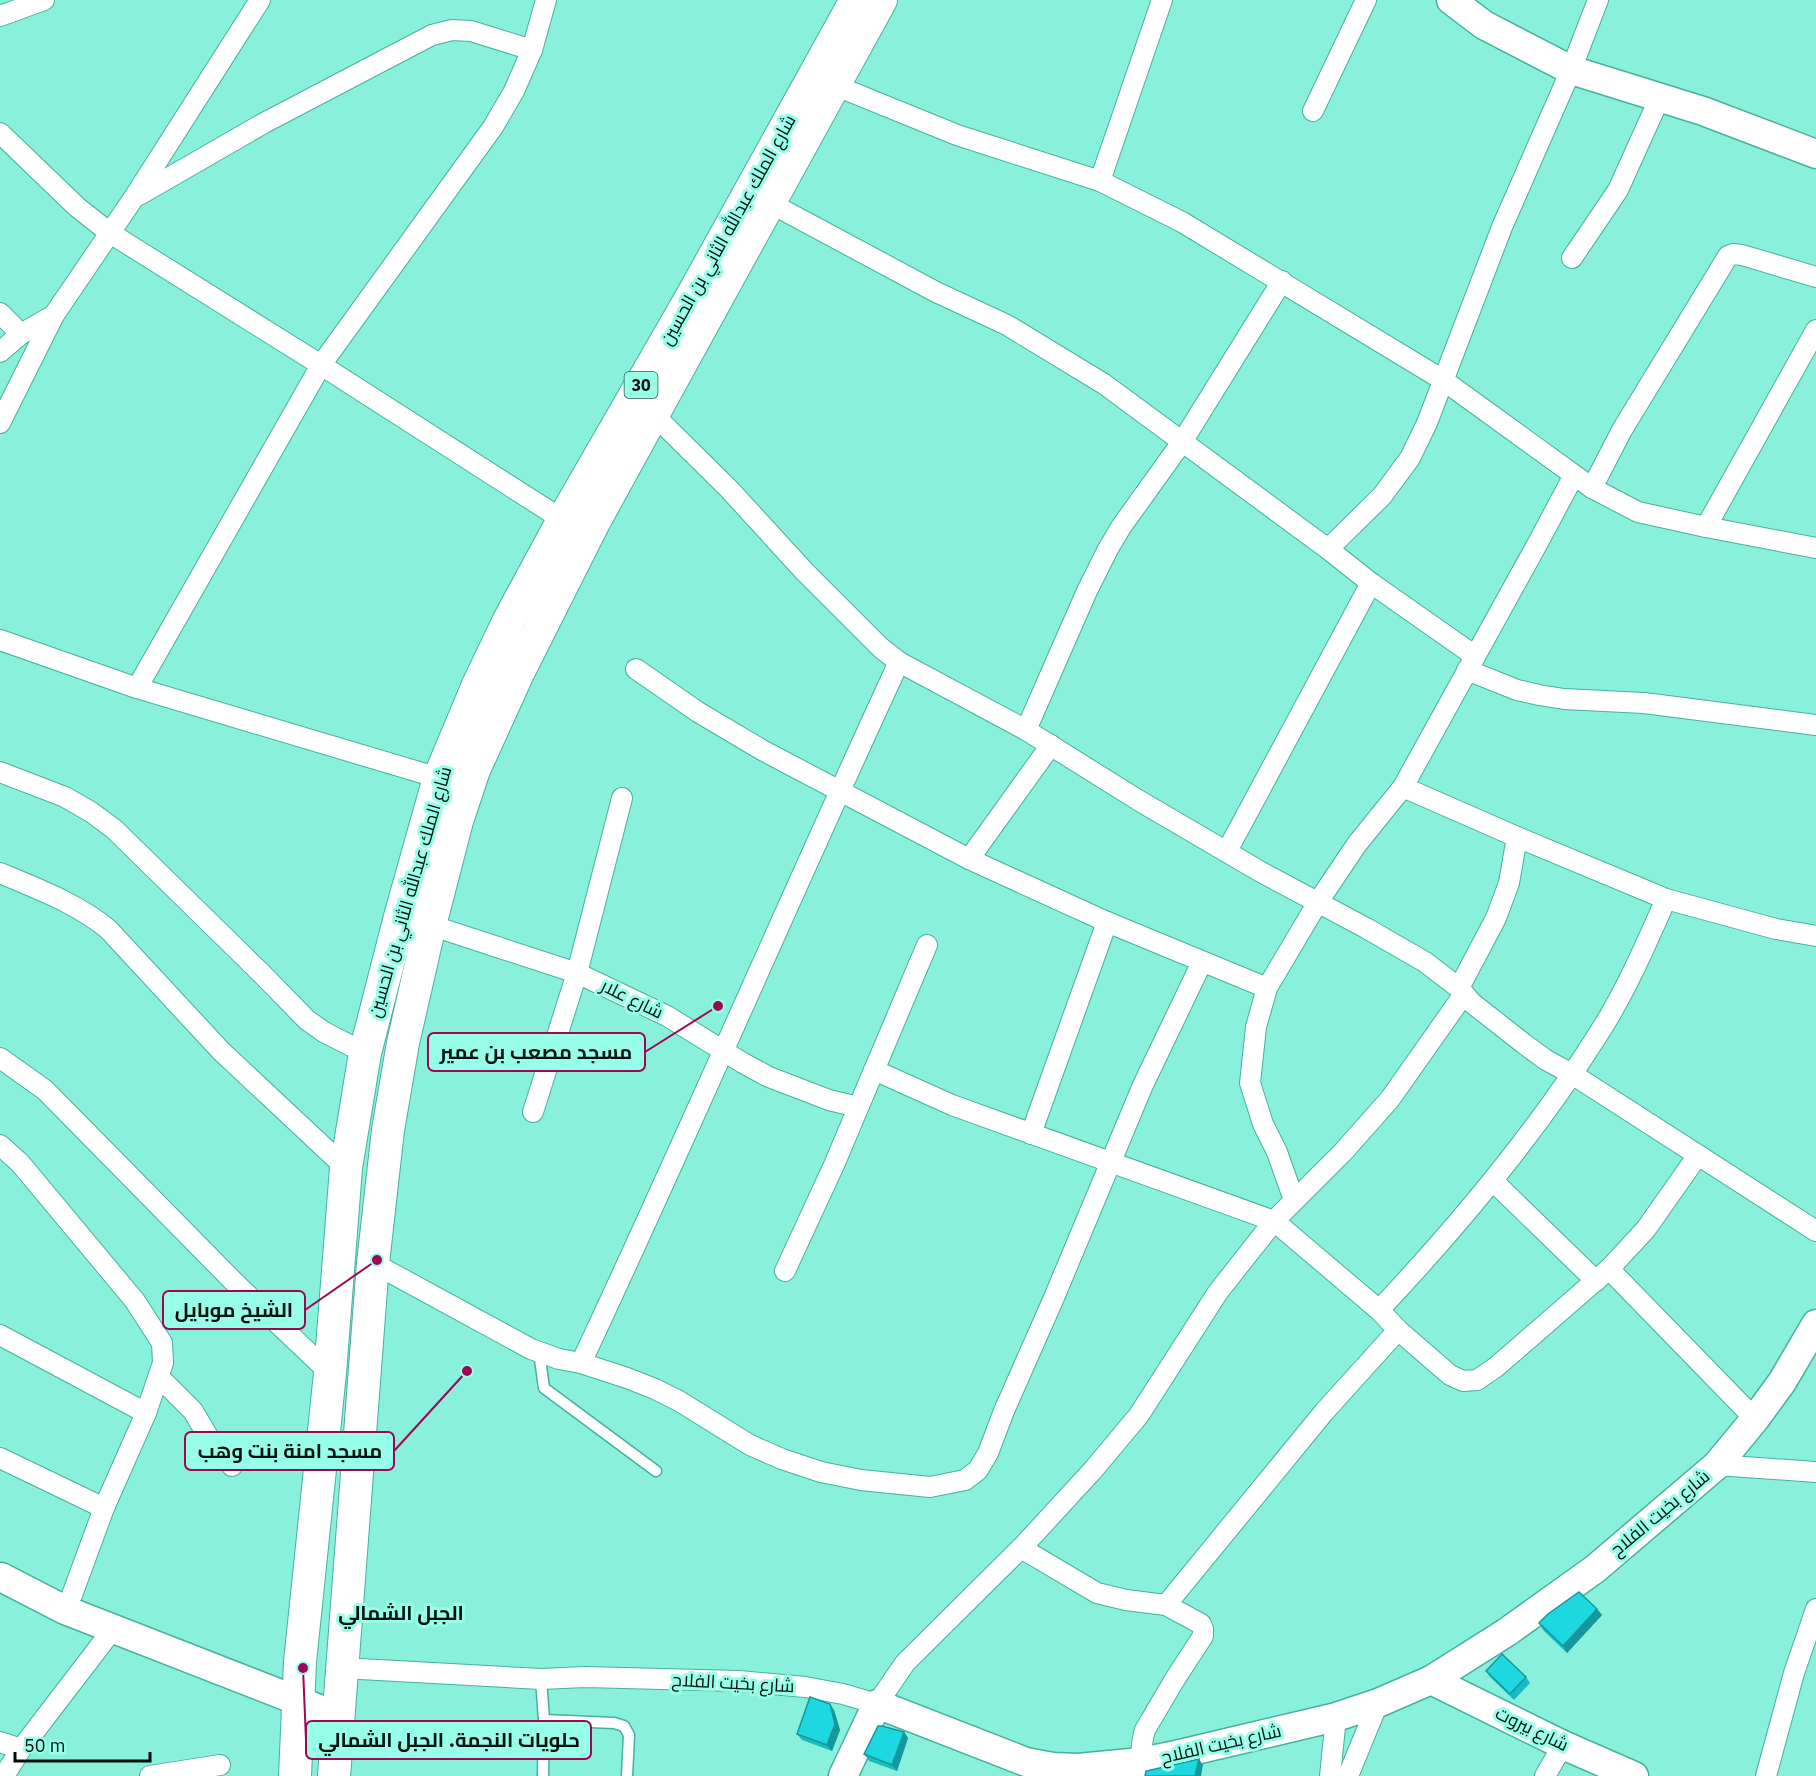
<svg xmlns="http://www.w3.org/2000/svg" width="1816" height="1776" font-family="'IBM Plex Sans',Cairo,sans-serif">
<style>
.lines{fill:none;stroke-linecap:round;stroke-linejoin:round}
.lane-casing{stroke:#46b19e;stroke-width:13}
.street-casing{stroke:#46b19e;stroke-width:22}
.secondary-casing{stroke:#46b19e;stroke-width:31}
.primary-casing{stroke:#46b19e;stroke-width:34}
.lane{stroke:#fff;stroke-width:10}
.street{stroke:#fff;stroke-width:20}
.secondary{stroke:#fff;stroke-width:28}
.primary{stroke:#fff;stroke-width:32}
.wall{fill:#1abac1}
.shaded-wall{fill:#15979d}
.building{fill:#1ed8e0;stroke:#15979d;stroke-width:1.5}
.labels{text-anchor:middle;stroke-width:6;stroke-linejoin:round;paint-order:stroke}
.shield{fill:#96fee9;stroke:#2d574e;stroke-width:1.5}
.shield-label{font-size:16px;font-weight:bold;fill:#00100c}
.street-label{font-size:18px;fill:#00100c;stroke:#96fee9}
.neighbourhood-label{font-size:20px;font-weight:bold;fill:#00100c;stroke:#96fee9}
.leader{fill:none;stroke:#9d0853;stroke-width:2}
.callout-dot{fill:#9d0853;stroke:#96fee9;stroke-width:2}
.callout{fill:#96fee9;stroke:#9d0853;stroke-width:2}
.callout-label{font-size:20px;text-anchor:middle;font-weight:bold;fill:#00100c}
</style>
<rect width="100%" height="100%" fill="#89f0dc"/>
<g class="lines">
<defs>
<g id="lane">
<polyline points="539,1352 544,1388 656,1471"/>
<polyline points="541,1679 544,1720 543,1776"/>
<polyline points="544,1720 614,1723 624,1726 629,1735 627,1776"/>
</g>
<g id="street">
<polyline points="0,16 44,0"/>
<polyline points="834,85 957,135 1100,181 1182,222 1443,380 1592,488 1638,512 1706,527 1816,548"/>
<polyline points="1313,111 1366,0"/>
<polyline points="0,133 77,207 110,233 321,365 563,520"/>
<polyline points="1100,181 1162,0"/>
<polyline points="139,195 264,123 432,35 452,30 471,31 532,50"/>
<polyline points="770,203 936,292 1007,325 1104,384 1328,549 1371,583 1475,656"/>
<polyline points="1572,258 1618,190 1660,97"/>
<polyline points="0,313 21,334"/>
<polyline points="0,352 21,334 54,315"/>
<polyline points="653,414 729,489 804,571 881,648 899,662 1026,730 1138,800 1261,872 1366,928 1425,962 1459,988 1472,1003 1523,1043 1546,1060 1572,1074 1816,1231"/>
<polyline points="0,423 54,315 135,196 260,0"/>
<polyline points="1592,488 1622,430 1728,256 1733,254 1742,255 1816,277"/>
<polyline points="1706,527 1816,330"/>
<polyline points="1328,549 1382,496 1410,458 1427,423 1502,227 1571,70 1598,0"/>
<polyline points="0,640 137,688 439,778"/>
<polyline points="636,669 698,712 762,750 969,859 1107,922 1267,988"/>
<polyline points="1467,670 1517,690 1539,695 1564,699 1644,703 1816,725"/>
<polyline points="137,688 321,365 493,127 514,91 532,50 546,0"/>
<polyline points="1026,730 1087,591 1108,549 1121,527 1182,442 1282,281"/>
<polyline points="0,772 65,797 91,812 114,829 260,972 307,1020 324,1032 365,1053"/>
<polyline points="1403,787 1517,837 1666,899 1776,929 1816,936"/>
<polyline points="1227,851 1371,583"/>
<polyline points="969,859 1051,745"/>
<path d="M0,873C38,889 76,903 108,929L221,1051L346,1168"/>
<polyline points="430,925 577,973 667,1016 743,1063 769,1077 829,1100 858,1107"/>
<polyline points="1459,988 1496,918 1509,883 1517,837"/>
<polyline points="0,1058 45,1090 236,1284 330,1373"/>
<polyline points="874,1070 952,1105 1274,1221 1379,1310 1398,1330 1450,1375 1463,1381 1477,1380 1496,1367 1609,1269 1646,1229 1698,1155"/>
<polyline points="533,1112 577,973 622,798"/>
<polyline points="1031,1134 1107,922"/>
<polyline points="0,1145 20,1163 135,1301 162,1343 163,1363 146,1413 104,1508 72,1595"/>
<polyline points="1493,1181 1596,1281"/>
<polyline points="1294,1200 1277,1152 1263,1124 1250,1083 1256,1027 1267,988 1318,902 1357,844 1403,787 1540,539 1574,475"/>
<polyline points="373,1263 531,1349 559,1359 581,1363 627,1378 655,1389 679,1401 750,1445 782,1459 821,1472 861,1480 930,1487 965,1480 978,1470 988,1453 1004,1411 1053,1300 1143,1085 1202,962"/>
<polyline points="1609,1269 1755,1419"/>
<polyline points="785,1271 834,1165 927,945"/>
<path d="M1379,1310C1460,1224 1536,1133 1599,1033C1626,991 1646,944 1666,899"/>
<polyline points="0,1335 146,1413"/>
<path d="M581,1363C690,1131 791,895 899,662"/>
<polyline points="159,1377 193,1411 212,1443 232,1466"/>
<polyline points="0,1458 104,1508"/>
<polyline points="1717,1465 1816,1472"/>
<path d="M1021,1548L1097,1593L1126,1600L1166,1605L1201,1624L1203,1629V1636L1175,1679L1145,1730C1140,1745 1142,1759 1139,1774"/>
<polyline points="1166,1605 1324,1412 1398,1330"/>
<polyline points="342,1668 541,1679 585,1677 739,1681 805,1687 843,1694 877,1704 905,1663 1024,1545 1093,1470 1139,1415 1218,1292 1274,1221 1343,1152 1390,1099 1464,994"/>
<polyline points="0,1742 21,1749"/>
<polyline points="4,1776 21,1749 113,1629"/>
<polyline points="150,1776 220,1765"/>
<polyline points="1330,1776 1336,1717"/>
<polyline points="1348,1776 1378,1703"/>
<polyline points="1545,1776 1563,1745"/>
<polyline points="1766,1776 1794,1673 1816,1609"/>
</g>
<g id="secondary">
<polyline points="1451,0 1484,25 1571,70 1703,111 1816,154"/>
<polyline points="1,1577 65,1610 337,1716"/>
<polyline points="1431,1680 1563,1745 1634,1776"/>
<polyline points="843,1776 877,1704 1026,1762 1053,1767 1078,1768 1141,1762 1171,1756 1336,1717 1378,1703 1431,1680 1507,1632 1595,1569 1717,1465 1755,1419 1782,1382 1816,1324"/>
</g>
<g id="primary">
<polyline points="295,1776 300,1662 330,1373 346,1168 365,1053 401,913 439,778 478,685 509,620 563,520 692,296 856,0"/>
<polyline points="334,1776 373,1263 388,1130 403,1043 430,925 457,821 474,770 519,671 594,522 881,0"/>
</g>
</defs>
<!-- lane casing -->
<use href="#lane" class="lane-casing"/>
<!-- street casing -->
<use href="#street" class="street-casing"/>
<!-- secondary casing -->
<use href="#secondary" class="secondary-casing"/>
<!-- primary casing -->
<use href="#primary" class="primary-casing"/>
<!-- lane -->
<use href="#lane" class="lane"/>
<!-- street -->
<use href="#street" class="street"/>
<!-- secondary -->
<use href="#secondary" class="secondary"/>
<!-- primary -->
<use href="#primary" class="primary"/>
</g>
<!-- wall -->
<g class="wall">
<polygon points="1597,1609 1602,1615 1567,1653 1543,1630 1539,1623"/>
<polygon points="1486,1671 1526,1677 1530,1683 1514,1700 1490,1677"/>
<polygon points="834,1710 840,1730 832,1751 802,1740 797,1734"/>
<polygon points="904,1732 908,1738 897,1771 869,1761 864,1754"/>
</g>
<!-- shaded-wall -->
<g class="shaded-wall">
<polygon points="1597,1609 1602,1615 1567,1653 1563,1646"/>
<polygon points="830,1704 834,1710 840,1730 832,1751 827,1745"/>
<polygon points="904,1732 908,1738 897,1771 892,1765"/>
<polygon points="1199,1759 1203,1765 1201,1776 1195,1776"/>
</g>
<!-- building -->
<g class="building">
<polygon points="1579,1592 1597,1609 1563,1646 1539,1623 1548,1614"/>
<polygon points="1502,1654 1526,1677 1510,1694 1486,1671"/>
<polygon points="810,1697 830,1704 835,1724 827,1745 797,1734"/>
<polygon points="878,1726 882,1726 904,1732 892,1765 864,1754"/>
<polygon points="1199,1759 1195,1776 1145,1776 1146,1771"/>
</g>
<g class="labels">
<!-- shield labels -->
<rect class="shield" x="624.5" y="372" width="33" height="26" rx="4.5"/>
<g class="shield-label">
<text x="641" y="391">30</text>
</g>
<!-- street labels -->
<g class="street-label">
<text transform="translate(728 230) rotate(-61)" y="6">شارع الملك عبدالله الثاني بن الحسين</text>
<text transform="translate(410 892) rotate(-74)" y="6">شارع الملك عبدالله الثاني بن الحسين</text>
<text transform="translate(632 999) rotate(26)" y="6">شارع علار</text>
<text transform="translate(1660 1513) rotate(-40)" y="6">شارع بخيت الفلاح</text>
<text transform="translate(733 1683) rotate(3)" y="6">شارع بخيت الفلاح</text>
<text transform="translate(1532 1729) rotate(26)" y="6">شارع بيروت</text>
<text transform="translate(1221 1744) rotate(-13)" y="6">شارع بخيت الفلاح</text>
</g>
<!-- neighbourhood labels -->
<g class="neighbourhood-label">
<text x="401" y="1620">الجبل الشمالي</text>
</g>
</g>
<!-- callouts -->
<path class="leader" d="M718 1006L645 1052M377 1260L305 1310M467 1371L394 1451M303 1668L306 1740"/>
<g class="callout-dot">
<circle cx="718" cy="1006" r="6"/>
<circle cx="377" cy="1260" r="6"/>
<circle cx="467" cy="1371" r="6"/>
<circle cx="303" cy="1668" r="6"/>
</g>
<g class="callout">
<rect x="428" y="1033" width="217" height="38" rx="6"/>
<rect x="163" y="1291" width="142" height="38" rx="6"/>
<rect x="185" y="1432" width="209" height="38" rx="6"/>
<rect x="306" y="1721" width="285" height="38" rx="6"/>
</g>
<g class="callout-label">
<text x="536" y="1059">مسجد مصعب بن عمير</text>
<text x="234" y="1317">الشيخ موبايل</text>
<text x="290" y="1458">مسجد امنة بنت وهب</text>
<text x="449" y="1747">حلويات النجمة. الجبل الشمالي</text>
</g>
<!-- scale -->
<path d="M15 1752v9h135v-9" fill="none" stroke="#00100c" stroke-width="3"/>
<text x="24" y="1752" font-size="18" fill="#00100c" stroke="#96fee9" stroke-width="4.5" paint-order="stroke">50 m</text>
</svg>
